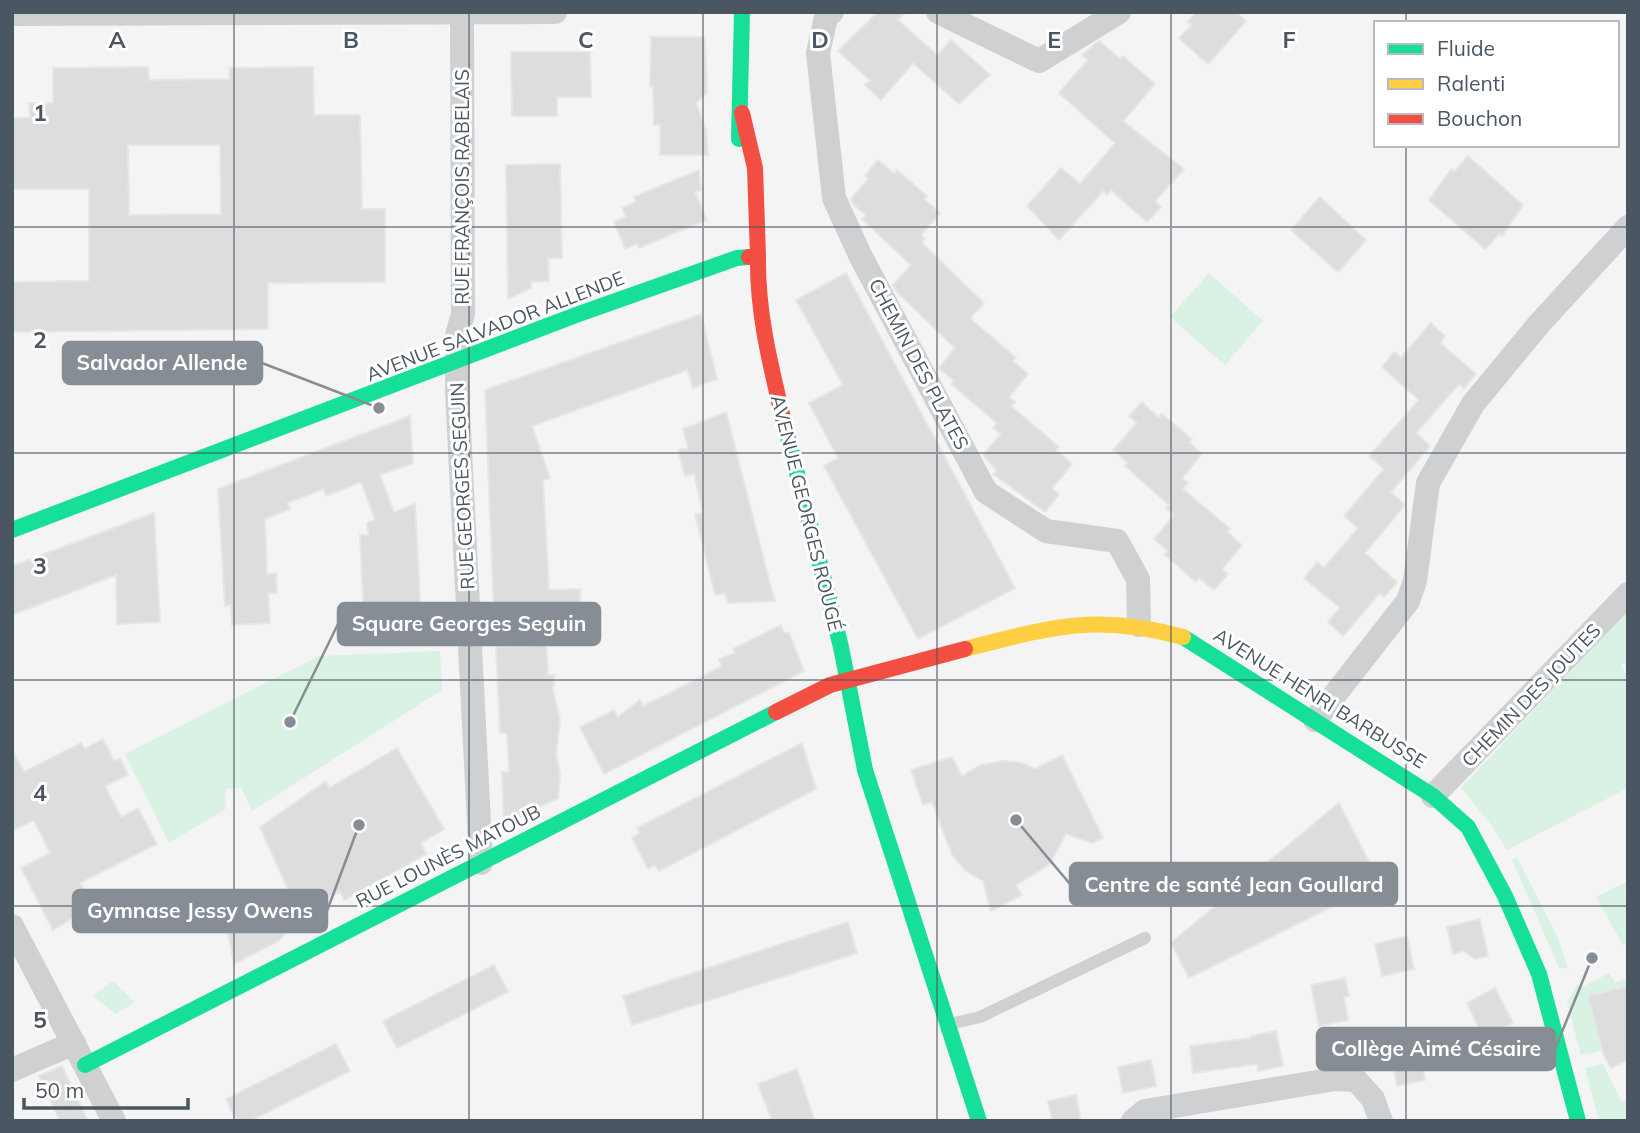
<svg xmlns="http://www.w3.org/2000/svg" width="1640" height="1133" font-family="Mulish,sans-serif">
<style>
.green{fill:#d9f2e3}
.building{fill:#ddddde;stroke:#e5e6e7;stroke-width:2;fill-rule:evenodd}
.lines{fill:none;stroke-linecap:round;stroke-linejoin:round}
.lane{stroke:#ced0d2;stroke-width:12}
.street{stroke:#ced0d2;stroke-width:24}
.fast{stroke:#16e098;stroke-width:16}
.slow{stroke:#ffcf43;stroke-width:16}
.jam{stroke:#f24e42;stroke-width:16}
.grid{fill:none;stroke:#4a5661;stroke-width:2;stroke-opacity:0.55}
.labels{text-anchor:middle;stroke-width:6;stroke-linejoin:round;paint-order:stroke}
.street-label{font-size:19px;fill:#4a5661;stroke:#fff}
.grid-label{font-size:23px;text-anchor:middle;font-weight:bold;fill:#4a5661;stroke:#fff;stroke-width:6;stroke-linejoin:round;paint-order:stroke}
.leader{fill:none;stroke:#868d94;stroke-width:2.5}
.callout-dot{fill:#868d94;stroke:#fff;stroke-width:2.5}
.callout{fill:#868d94;stroke:#868d94;stroke-width:2.5}
.callout-label{font-size:21px;text-anchor:middle;font-weight:bold;fill:#fff}
</style>
<rect width="100%" height="100%" fill="#f4f4f4"/>
<!-- green -->
<g class="green">
<polygon points="1209,273 1263,321 1225,365 1170,317"/>
<polygon points="1628,610 1628,662 1621,665 1628,678 1628,788 1507,850 1489,822 1461,788"/>
<polygon points="440,651 442,690 252,811 241,787 225,789 226,809 169,843 125,754 319,656"/>
<polygon points="1517,857 1558,938 1568,969 1575,969 1559,968 1512,860"/>
<polygon points="1628,881 1625,888 1628,943 1623,945 1596,897"/>
<polygon points="1609,973 1615,983 1628,977 1628,986 1588,997 1601,1051 1581,1055 1567,1003 1578,984 1580,988"/>
<polygon points="113,981 135,1002 116,1014 93,996"/>
<polygon points="1603,1064 1622,1102 1628,1100 1628,1121 1599,1121 1585,1068"/>
</g>
<!-- building -->
<g class="building">
<polygon points="878,12 905,12 898,20 937,55 951,40 990,75 959,104 913,63 881,100 865,85 870,80 838,51"/>
<polygon points="1196,12 1236,12 1246,21 1208,64 1179,38 1192,25 1188,22"/>
<polygon points="651,37 705,37 707,93 696,103 706,129 708,155 660,155 660,124 654,125 653,87 650,87"/>
<polygon points="1099,41 1120,59 1123,56 1155,84 1123,121 1184,169 1155,201 1161,207 1147,222 1111,190 1107,195 1103,191 1059,240 1027,206 1061,168 1080,184 1115,143 1059,93 1088,60 1082,55"/>
<polygon points="511,52 590,52 591,97 557,97 557,116 512,116"/>
<path d="M148,67L149,80L230,79L229,68L313,67L314,115H360L362,209H385V282L268,283V329L12,332V282L89,281V189H12V118H30L29,103H53V68ZM128,145H220L221,214L129,215Z"/>
<polygon points="1468,156 1523,205 1502,236 1499,234 1485,249 1429,200 1451,169 1455,171"/>
<polygon points="878,160 894,174 897,170 927,196 924,199 940,213 921,235 925,239 922,243 984,303 970,318 1016,358 1013,361 1028,374 1009,397 1015,402 1011,406 1059,447 1056,450 1072,464 1052,488 1059,495 1045,512 993,474 997,471 983,455 1001,434 993,428 997,423 951,384 954,381 939,368 955,348 896,291 893,285 911,265 862,219 866,215 853,204 851,199 868,179 865,175"/>
<polygon points="560,164 562,258 548,258 549,281 531,282 531,288 508,299 506,165"/>
<polygon points="699,170 701,190 695,192 707,220 639,248 637,244 625,249 614,222 626,217 622,208 636,202 634,197"/>
<polygon points="1320,197 1366,240 1338,272 1291,230"/>
<polygon points="846,273 1015,588 918,639 824,466 838,458 809,403 843,385 796,300"/>
<polygon points="701,314 717,379 693,388 687,370 532,426 550,478 543,480 549,590 580,589 581,609 494,614 485,390"/>
<polygon points="1431,323 1445,336 1440,343 1476,374 1464,388 1459,384 1416,433 1430,446 1391,492 1405,505 1365,553 1397,582 1384,597 1380,593 1343,636 1328,622 1340,608 1304,578 1317,562 1324,568 1358,528 1344,516 1384,469 1369,456 1419,400 1382,367 1394,352 1401,358"/>
<polygon points="1142,402 1158,417 1162,414 1192,439 1189,442 1202,454 1182,478 1188,483 1183,489 1230,529 1227,532 1242,545 1222,569 1228,574 1214,590 1199,578 1196,582 1164,554 1168,551 1154,539 1174,515 1166,508 1169,505 1125,466 1128,463 1113,450 1137,423 1129,416"/>
<polygon points="726,412 767,572 775,601 728,603 725,593 715,595 695,514 703,513 694,474 685,476 678,450 688,448 683,429"/>
<polygon points="410,416 413,463 380,475 394,512 415,504 421,617 364,620 360,535 368,535 367,523 375,520 361,482 326,496 323,489 287,503 290,509 265,519 267,574 276,573 277,593 268,593 270,623 232,625 231,605 225,606 218,489"/>
<polygon points="154,513 160,622 117,624 116,575 12,615 12,566"/>
<polygon points="781,625 784,633 789,633 804,671 604,774 580,727 614,710 618,717 640,700 643,706 670,693 722,666 719,659 735,653 733,649"/>
<polygon points="546,645 548,675 555,675 553,691 560,720 556,755 560,773 558,798 504,825 502,772 509,772 507,733 500,733 496,647"/>
<polygon points="103,739 114,761 120,758 128,775 105,786 121,817 138,808 157,844 80,883 92,906 53,930 21,868 50,853 34,820 12,831 12,750 24,772 81,743 85,749"/>
<polygon points="802,743 816,789 659,871 655,865 648,869 632,838 640,833 637,828"/>
<polygon points="397,748 444,829 421,843 426,854 344,900 340,891 321,901 278,941 234,964 225,918 274,908 290,894 260,827 326,781 329,788"/>
<polygon points="1062,755 1103,838 1092,843 1066,834 1049,865 1016,885 1022,895 991,911 983,881 966,871 952,855 932,802 923,805 911,770 952,757 962,776 981,765 1002,761 1019,762 1035,769"/>
<polygon points="1339,803 1380,883 1189,978 1171,943 1244,882 1258,880 1257,871"/>
<polygon points="1480,919 1488,956 1475,959 1464,951 1453,954 1447,927"/>
<polygon points="848,922 857,953 632,1025 623,996"/>
<polygon points="1407,936 1414,969 1382,976 1375,944"/>
<polygon points="494,965 508,992 397,1048 383,1021"/>
<polygon points="1345,978 1349,996 1344,997 1348,1020 1319,1026 1311,985"/>
<polygon points="1628,986 1628,1060 1611,1068 1603,1054 1588,996"/>
<polygon points="1495,988 1513,1023 1483,1038 1467,1003"/>
<polygon points="1276,1031 1283,1066 1258,1071 1257,1064 1193,1073 1190,1046 1251,1038 1251,1036"/>
<polygon points="336,1044 350,1071 250,1121 236,1121 226,1099"/>
<polygon points="1418,1044 1425,1080 1397,1086 1390,1050"/>
<polygon points="1151,1060 1156,1086 1123,1093 1118,1067"/>
<polygon points="62,1066 68,1079 88,1121 60,1121 39,1076"/>
<polygon points="797,1069 815,1121 772,1121 758,1084"/>
<polygon points="1076,1095 1081,1121 1052,1121 1048,1101"/>
</g>
<g class="lines">
<!-- lane -->
<polyline class="lane" points="950,1024 980,1017 1145,938"/>
<!-- street -->
<g class="street">
<polyline points="462,12 463,314 457,335 457,391 481,863"/>
<polyline points="832,12 826,17 818,53 834,198 860,255 986,492 1046,531 1117,541 1138,579 1139,625"/>
<polyline points="938,12 1039,61 1119,12"/>
<polyline points="12,14 555,12"/>
<polyline points="1315,720 1408,601 1415,581 1428,483 1473,404 1539,324 1628,227"/>
<polyline points="1433,796 1628,594"/>
<polyline points="12,926 114,1121"/>
<polyline points="12,1070 74,1043"/>
<polyline points="1133,1121 1145,1111 1335,1079 1356,1080 1373,1099 1381,1121"/>
</g>
<!-- fast -->
<g class="fast">
<polyline points="739,139 742,12"/>
<polyline points="783,418 841,647 865,770 979,1121"/>
<polyline points="12,530 576,315 737,258 749,257"/>
<polyline points="1183,637 1433,796 1468,827 1505,896 1539,974 1578,1121"/>
<polyline points="85,1065 776,712"/>
</g>
<!-- slow -->
<path class="slow" d="M965,649C1052,627 1094,613 1183,637"/>
<!-- jam -->
<g class="jam">
<polyline points="742,113 755,168 758,256 749,257"/>
<path d="M758,256C757,312 770,363 783,418"/>
<polyline points="776,712 830,685 965,649"/>
</g>
</g>
<!-- grid -->
<path class="grid" d="M234,12V1121M469,12V1121M703,12V1121M937,12V1121M1171,12V1121M1406,12V23M1406,145V1121M12,227H1628M12,453H1628M12,680H1628M12,906H1628"/>
<g class="labels">
<!-- street labels -->
<g class="street-label">
<text transform="translate(462 187) rotate(-90)" y="7">RUE FRANÇOIS RABELAIS</text>
<text transform="translate(495 326) rotate(-21)" y="7">AVENUE SALVADOR ALLENDE</text>
<text transform="translate(919 364) rotate(62)" y="7">CHEMIN DES PLATES</text>
<text transform="translate(462 486) rotate(-93)" y="7">RUE GEORGES SEGUIN</text>
<text transform="translate(807 513) rotate(76)" y="7">AVENUE GEORGES ROUGÉ</text>
<text transform="translate(1531 695) rotate(-46)" y="7">CHEMIN DES JOUTES</text>
<text transform="translate(1320 698) rotate(32)" y="7">AVENUE HENRI BARBUSSE</text>
<text transform="translate(448 856) rotate(-27)" y="7">RUE LOUNÈS MATOUB</text>
</g>
</g>
<g class="grid-label">
<text x="117" y="48">A</text>
<text x="351" y="48">B</text>
<text x="586" y="48">C</text>
<text x="820" y="48">D</text>
<text x="1054" y="48">E</text>
<text x="1289" y="48">F</text>
<text x="40" y="121">1</text>
<text x="40" y="348">2</text>
<text x="40" y="574">3</text>
<text x="40" y="801">4</text>
<text x="40" y="1028">5</text>
</g>
<!-- callouts -->
<path class="leader" d="M379 408L262 363M290 722L338 624M1016 820L1070 884M359 825L327 911M1592 958L1555 1049"/>
<g class="callout-dot">
<circle cx="379" cy="408" r="7"/>
<circle cx="290" cy="722" r="7"/>
<circle cx="1016" cy="820" r="7"/>
<circle cx="359" cy="825" r="7"/>
<circle cx="1592" cy="958" r="7"/>
</g>
<g class="callout">
<rect x="63" y="342" width="199" height="42" rx="7"/>
<rect x="338" y="603" width="262" height="42" rx="7"/>
<rect x="1070" y="863" width="327" height="42" rx="7"/>
<rect x="73" y="890" width="254" height="42" rx="7"/>
<rect x="1317" y="1028" width="238" height="42" rx="7"/>
</g>
<g class="callout-label">
<text x="162" y="370">Salvador Allende</text>
<text x="469" y="631">Square Georges Seguin</text>
<text x="1234" y="892">Centre de santé Jean Goullard</text>
<text x="200" y="918">Gymnase Jessy Owens</text>
<text x="1436" y="1056">Collège Aimé Césaire</text>
</g>
<!-- border -->
<rect width="1640" height="1133" fill="none" stroke="#4a5661" stroke-width="28"/>
<!-- legend -->
<rect x="1374" y="21" width="245" height="126" fill="#ffffff" stroke="#b7bbc0" stroke-width="2"/>
<rect x="1388" y="44" width="35" height="10" fill="#16e098" stroke="#b7bbc0" stroke-width="2"/>
<text x="1437" y="56" font-size="21" fill="#4a5661">Fluide</text>
<rect x="1388" y="79" width="35" height="10" fill="#ffcf43" stroke="#b7bbc0" stroke-width="2"/>
<text x="1437" y="91" font-size="21" fill="#4a5661">Ralenti</text>
<rect x="1388" y="114" width="35" height="10" fill="#f24e42" stroke="#b7bbc0" stroke-width="2"/>
<text x="1437" y="126" font-size="21" fill="#4a5661">Bouchon</text>
<!-- scale -->
<path d="M24 1098v10h164v-10" fill="none" stroke="#4a5661" stroke-width="3.5"/>
<text x="35" y="1098" font-size="21" fill="#4a5661" stroke="#ffffff" stroke-width="5" paint-order="stroke">50 m</text>
</svg>
